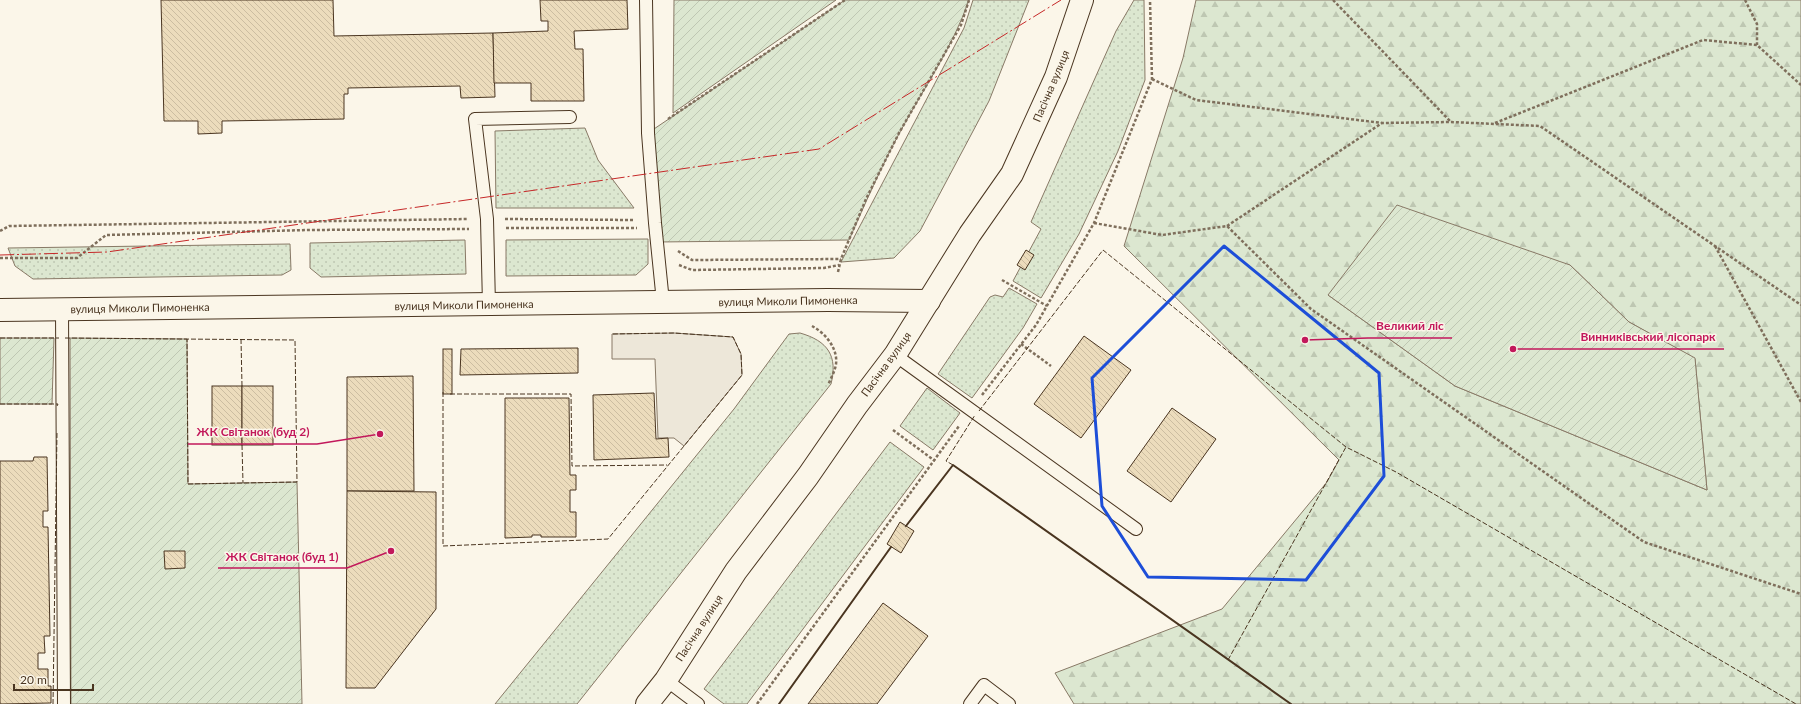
<svg xmlns="http://www.w3.org/2000/svg" width="1801" height="704" font-family="Lato,sans-serif">
<style>
.grass{fill:url(#grass-dots);stroke:#887966}
.forest{fill:url(#forest-firs);stroke:#887966;fill-rule:evenodd}
.garden{fill:url(#garden-furrows);stroke:#887966}
.parking{fill:#ede7d9;stroke:#887966}
.building{fill:url(#building-back-hatch);stroke:#4a3520}
.lines{fill:none;stroke-linecap:round;stroke-linejoin:round}
.service-casing{stroke:#4a3520;stroke-width:14}
.minor-casing{stroke:#4a3520;stroke-width:24}
.secondary-casing{stroke:#4a3520;stroke-width:24}
.path{stroke:#7f6f5c;stroke-width:2.5;stroke-dasharray:3 2;stroke-linecap:butt}
.service{stroke:#fbf6e9;stroke-width:12}
.minor{stroke:#fbf6e9;stroke-width:22}
.secondary{stroke:#fbf6e9;stroke-width:22}
.fence{stroke:#4a3520;stroke-width:1;stroke-dasharray:5 2;stroke-linecap:butt}
.wall{stroke:#4a3520;stroke-width:2}
.power{stroke:#c62828;stroke-width:1;stroke-dasharray:14 3 2 3;stroke-linecap:butt}
.marked{fill:none;stroke:#1d4ed8;stroke-width:3;stroke-linejoin:round}
.labels{text-anchor:middle;stroke-width:3;stroke-linejoin:round;paint-order:stroke}
.street-label{font-size:11px;fill:#4a3520;stroke:#fbf6e9}
.leader{fill:none;stroke:#c2185b;stroke-width:1.5}
.callout-dot{fill:#c2185b;stroke:#fbf6e9;stroke-width:1.5}
.callout-label{font-size:12px;text-anchor:middle;font-weight:bold;fill:#c2185b;stroke:#fbf6e9;stroke-width:3;stroke-linejoin:round;paint-order:stroke}
</style>
<defs>
<pattern id="grass-dots" width="8" height="8" patternUnits="userSpaceOnUse"><rect width="8" height="8" fill="#dce7d0"/><path d="M2 2h.1M6 6h.1" fill="none" stroke="#bec7b2" stroke-width="1.8" stroke-linecap="round"/></pattern>
<pattern id="forest-firs" width="22" height="20" patternUnits="userSpaceOnUse"><rect width="22" height="20" fill="#dce7d0"/><path d="M5 1l3.5 6h-7zM16 11l3.5 6h-7z" fill="#bec7b2"/></pattern>
<pattern id="garden-furrows" width="10" height="10" patternUnits="userSpaceOnUse"><rect width="10" height="10" fill="#dce7d0"/><path d="M-1 1l2-2M0 10L10 0M9 11l2-2" fill="none" stroke="#bec7b2"/></pattern>
<pattern id="building-back-hatch" width="6" height="6" patternUnits="userSpaceOnUse"><rect width="6" height="6" fill="#ecdcbc"/><path d="M-1 5l2 2M0 0l6 6M5-1l2 2" fill="none" stroke="#ccbda1"/></pattern>
</defs>
<rect width="100%" height="100%" fill="#fbf6e9"/>
<!-- grass -->
<g class="grass">
<polygon points="973,0 1029,0 989,101 920,231 894,258 841,262 964,28"/>
<polygon points="1134,0 1144,0 1145,80 1118,151 1079,234 1041,298 1013,281 1041,229 1031,222 1116,31"/>
<polygon points="585,128 598,160 634,208 496,208 495,131"/>
<polygon points="648,239 648,264 636,275 506,276 506,240"/>
<polygon points="465,240 466,274 321,277 310,268 310,243"/>
<polygon points="290,244 291,270 282,275 33,279 15,266 8,248"/>
<polygon points="1009,288 1037,304 1023,328 972,398 938,374 990,297 995,295 1003,297"/>
<path d="M800,333C828,341 838,356 831,384L577,704H495L734,409L789,334Z"/>
<polygon points="927,388 960,413 933,450 900,426"/>
<polygon points="890,442 924,467 747,704 724,704 704,689"/>
</g>
<!-- forest -->
<path class="forest" d="M1196,0H1801V704H1074L1055,673L1222,609L1327,482L1339,460L1124,246L1183,58ZM1570,265L1629,322L1695,359L1707,490L1455,386L1328,295Z"/>
<!-- garden -->
<g class="garden">
<polygon points="674,0 836,0 673,113"/>
<path d="M845,0H969C953,47 923,89 900,132C881,167 865,204 849,240L657,242L648,133Z"/>
<polygon points="1397,205 1570,265 1629,322 1695,358 1707,490 1455,386 1328,295"/>
<polygon points="0,338 54,338 52,404 0,404"/>
<polygon points="70,338 187,339 188,484 297,482 302,704 71,704"/>
</g>
<!-- parking -->
<polygon class="parking" points="674,333 733,337 741,354 742,375 684,446 674,438 658,438 655,359 612,359 612,334"/>
<!-- building -->
<g class="building">
<polygon points="161,0 333,0 334,36 493,33 495,97 461,98 460,86 348,88 348,94 344,94 344,119 222,121 222,133 198,134 198,121 164,121"/>
<polygon points="540,0 627,0 628,29 574,31 575,49 583,49 584,101 531,101 531,83 494,83 493,33 548,31 548,21 541,21"/>
<polygon points="1026,250 1034,255 1025,270 1017,265"/>
<polygon points="1084,336 1131,370 1081,438 1034,404"/>
<polygon points="578,348 578,373 460,375 461,349"/>
<rect x="443" y="349" width="9" height="45"/>
<polygon points="413,376 414,491 347,491 347,377"/>
<rect x="212" y="386" width="30" height="59"/>
<rect x="242" y="386" width="31" height="59"/>
<polygon points="654,393 656,439 668,438 669,457 594,460 593,395"/>
<polygon points="505,398 569,398 570,475 576,475 576,490 570,490 570,512 576,512 576,537 541,537 541,535 532,535 532,537 505,538"/>
<polygon points="1172,408 1216,439 1171,502 1127,471"/>
<polygon points="34,457 47,457 48,511 43,511 43,527 48,527 50,636 44,636 45,653 38,653 38,669 48,669 48,686 51,686 51,703 0,704 0,461 33,461"/>
<polygon points="347,491 436,492 436,609 375,688 346,688"/>
<polygon points="900,522 914,531 901,553 887,544"/>
<polygon points="164,551 185,551 185,568 165,569"/>
<polygon points="883,603 928,636 877,704 808,704"/>
</g>
<g class="lines">
<defs>
<g id="service">
<polyline points="646,0 648,133 655,223 663,302"/>
<polyline points="489,305 487,219 475,119 570,117"/>
<polyline points="62,309 64,704"/>
<polyline points="895,355 1136,529"/>
<polyline points="666,680 698,704"/>
<polyline points="970,704 984,685 1009,704"/>
</g>
<polyline id="minor" points="0,310 828,300 929,301"/>
<polyline id="secondary" points="647,704 666,680 736,571 808,476 857,405 895,355 970,234 1012,174 1056,77 1082,0"/>
</defs>
<!-- service casing -->
<use href="#service" class="service-casing"/>
<!-- minor casing -->
<use href="#minor" class="minor-casing"/>
<!-- secondary casing -->
<use href="#secondary" class="secondary-casing"/>
<!-- path -->
<g class="path">
<polyline points="1333,0 1451,122"/>
<polyline points="1745,0 1757,24 1757,45"/>
<polyline points="1152,79 1196,100 1382,123"/>
<polyline points="668,119 845,0"/>
<polyline points="1495,123 1703,40 1757,45 1801,85"/>
<polyline points="505,219 634,220"/>
<polyline points="1094,223 1162,235 1227,226 1311,309 1644,542 1801,594"/>
<polyline points="1227,226 1382,123 1451,122 1540,126 1801,305"/>
<polyline points="506,228 637,228"/>
<polyline points="0,231 9,226 468,219"/>
<polyline points="1715,246 1801,402"/>
<polyline points="678,251 692,260 841,259"/>
<polyline points="0,258 77,258 106,235 310,230 469,229"/>
<polyline points="679,265 692,270 824,268 839,265"/>
<polyline points="838,272 841,259 866,199 899,133 961,25 969,0"/>
<polyline points="1002,280 1047,306"/>
<path d="M812,326C825,333 838,348 836,364C835,371 831,378 828,385"/>
<polyline points="1021,344 1051,366"/>
<polyline points="982,395 1036,325 1094,223 1152,79 1150,0"/>
<polyline points="893,430 935,461"/>
<polyline points="757,704 959,426"/>
</g>
<!-- service -->
<use href="#service" class="service"/>
<!-- minor -->
<use href="#minor" class="minor"/>
<!-- secondary -->
<use href="#secondary" class="secondary"/>
<!-- fence -->
<g class="fence">
<polyline points="0,338 59,338"/>
<polyline points="65,338 295,340 297,482 188,484 187,339"/>
<polyline points="241,339 242,386"/>
<polyline points="443,392 443,546 608,539 742,375 741,354 733,337 674,333 612,334"/>
<polyline points="450,394 571,394 572,466 667,465"/>
<polyline points="0,404 58,404 57,406"/>
<polyline points="979,411 1103,250 1346,447 1396,472 1796,704"/>
<polyline points="242,445 243,483"/>
<polyline points="953,465 946,461 975,415"/>
<polyline points="1228,660 1346,447"/>
<polyline points="53,704 57,432"/>
</g>
<!-- wall -->
<g class="wall">
<polyline points="906,526 953,465 1291,704"/>
<polyline points="779,704 891,547"/>
</g>
<!-- power -->
<polyline class="power" points="0,255 107,252 819,149 1061,0"/>
</g>
<!-- marked area -->
<path class="marked" d="M1224,246L1379,373L1384,476L1306,580L1148,577L1102,506L1092,378Z"/>
<g class="labels">
<!-- street labels -->
<g class="street-label">
<text transform="translate(1051 86) rotate(-67)" y="4">Пасічна вулиця</text>
<text transform="translate(788 301) rotate(-1)" y="4">вулиця Миколи Пимоненка</text>
<text transform="translate(464 305) rotate(-1)" y="4">вулиця Миколи Пимоненка</text>
<text transform="translate(140 308) rotate(-1)" y="4">вулиця Миколи Пимоненка</text>
<text transform="translate(886 364) rotate(-54)" y="4">Пасічна вулиця</text>
<text transform="translate(699 628) rotate(-57)" y="4">Пасічна вулиця</text>
</g>
</g>
<!-- callouts -->
<path class="leader" d="M1305 340L1368 338H1452M1513 349L1573 349H1724M380 434L317 444H188M391 551L347 568H218"/>
<g class="callout-dot">
<circle cx="1305" cy="340" r="4"/>
<circle cx="1513" cy="349" r="4"/>
<circle cx="380" cy="434" r="4"/>
<circle cx="391" cy="551" r="4"/>
</g>
<g class="callout-label">
<text x="1410" y="330">Великий ліс</text>
<text x="1648" y="341">Винниківський лісопарк</text>
<text x="253" y="436">ЖК Світанок (буд 2)</text>
<text x="282" y="561">ЖК Світанок (буд 1)</text>
</g>
<!-- scale -->
<path d="M14 684v6h79v-6" fill="none" stroke="#4a3520" stroke-width="2"/>
<text x="20" y="684" font-size="12" fill="#4a3520" stroke="#fbf6e9" stroke-width="3" paint-order="stroke">20 m</text>
</svg>
